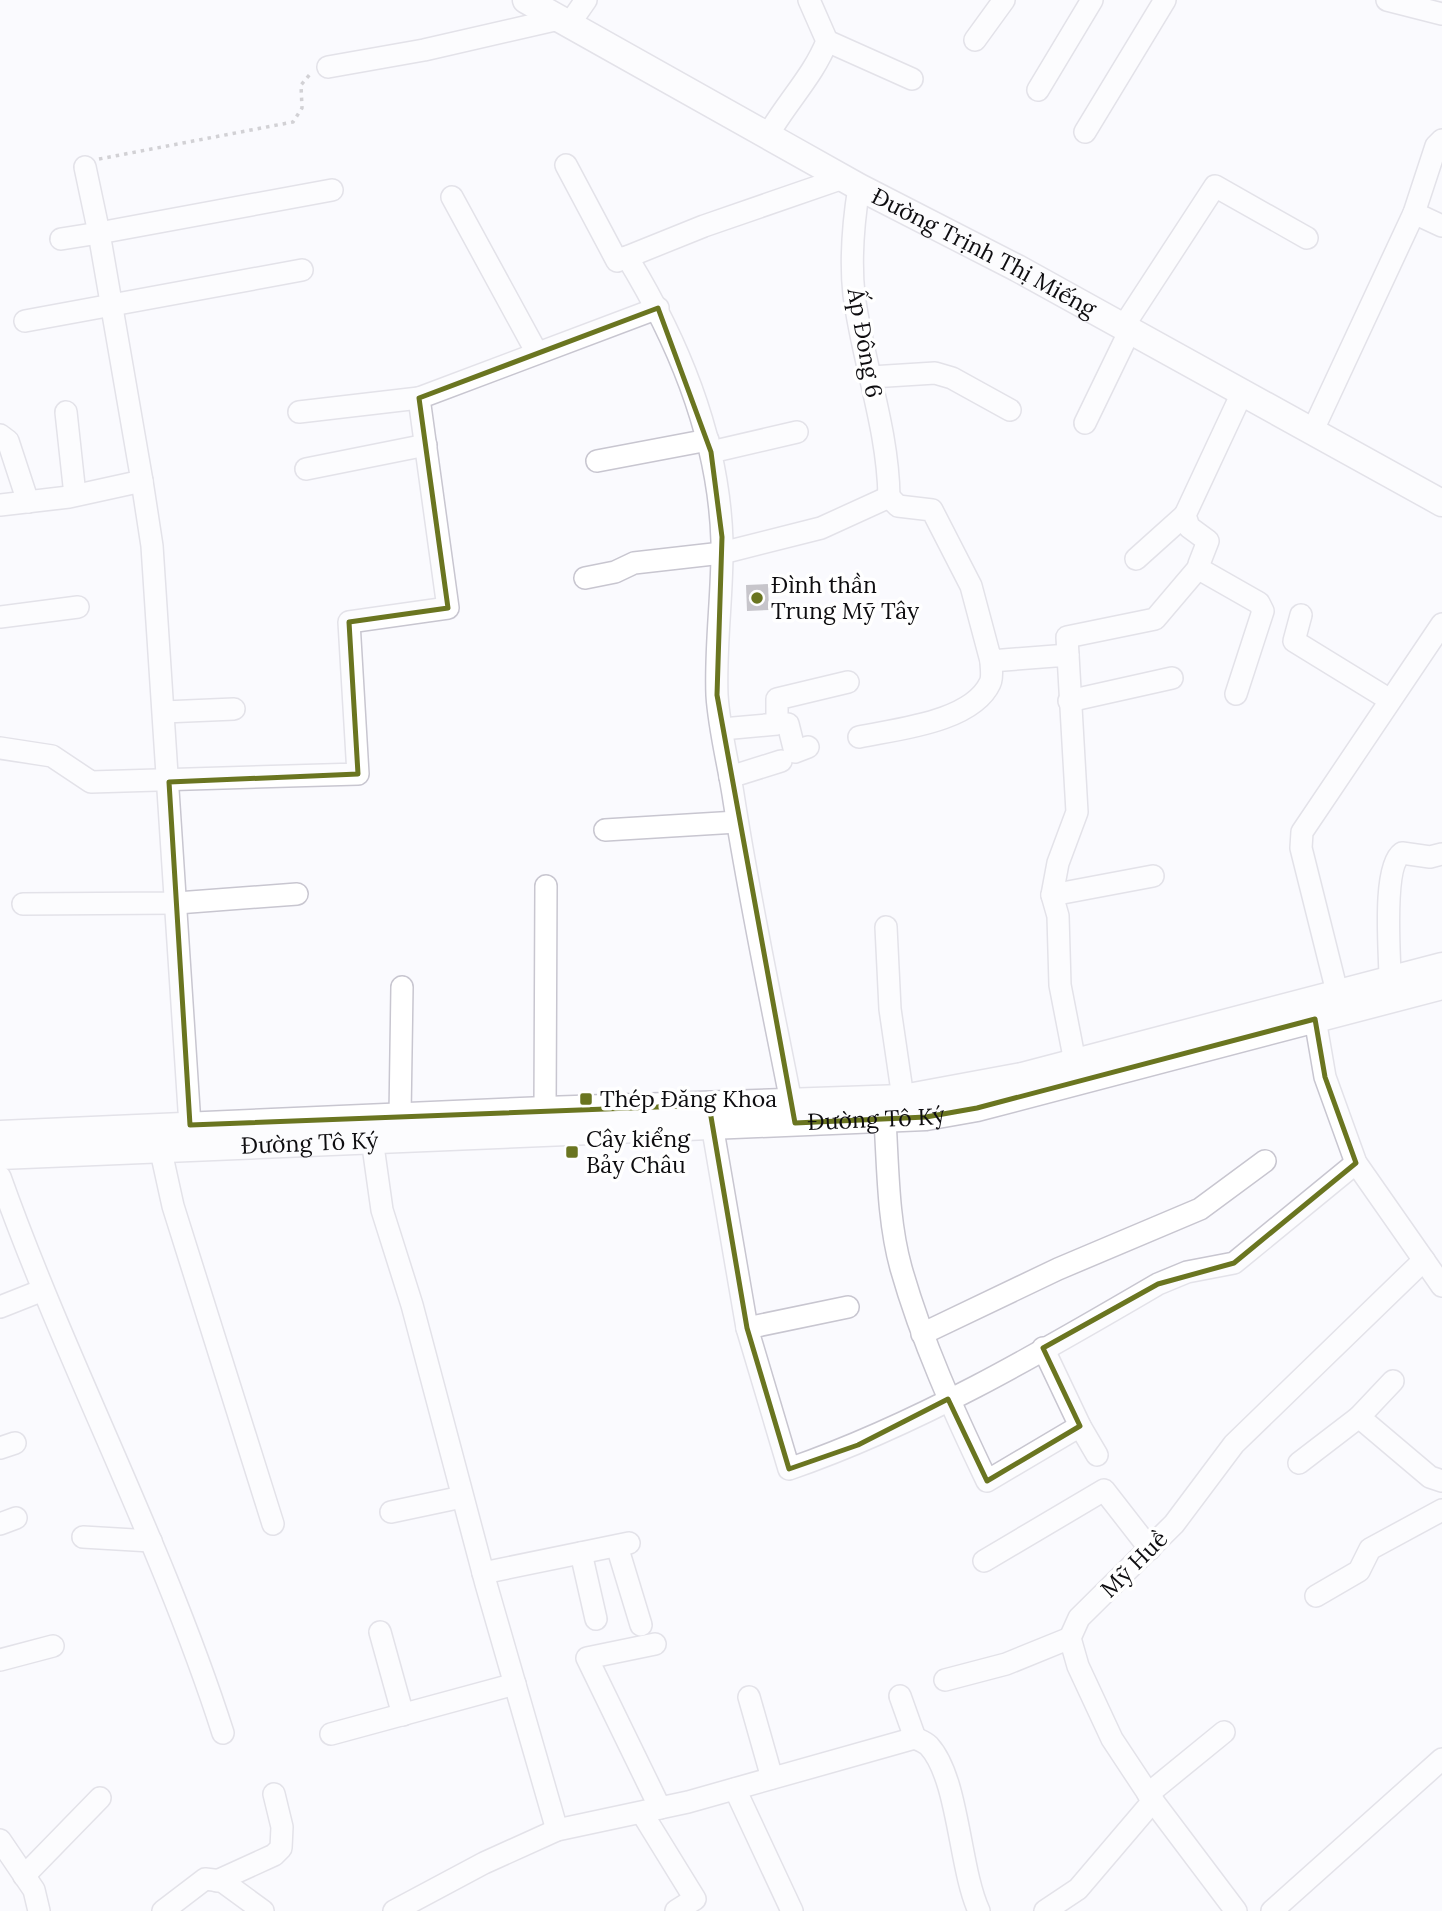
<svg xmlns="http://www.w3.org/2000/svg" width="1442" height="1911" font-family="Lora,serif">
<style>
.building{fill:#89868f}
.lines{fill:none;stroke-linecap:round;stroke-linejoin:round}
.minor-casing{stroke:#c8c6d0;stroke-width:24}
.major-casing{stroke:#c8c6d0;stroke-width:29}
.path{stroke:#a2a1a5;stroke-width:3.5;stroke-dasharray:3.5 5;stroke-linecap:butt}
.minor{stroke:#fff;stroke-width:21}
.major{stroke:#fff;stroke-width:26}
.marked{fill:none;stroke:#6a7520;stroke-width:5;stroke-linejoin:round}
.poi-dot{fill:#6a7520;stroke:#fff;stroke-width:2.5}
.labels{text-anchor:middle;stroke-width:7;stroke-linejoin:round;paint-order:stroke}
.street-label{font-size:23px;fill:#0e0d10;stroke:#fff}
.poi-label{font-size:23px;fill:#0e0d10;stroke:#fff;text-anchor:start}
</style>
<rect width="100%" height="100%" fill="#fafafe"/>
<!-- building -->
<polygon class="building" points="768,584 769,610 747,611 746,585"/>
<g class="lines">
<defs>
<g id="minor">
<polyline points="1387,0 1442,14"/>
<polyline points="570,23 586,0"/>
<polyline points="975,40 1004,0"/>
<polyline points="827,41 912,79"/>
<polyline points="328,67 424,50 559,19"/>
<polyline points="1038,90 1092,0"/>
<polyline points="1085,132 1165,0"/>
<path d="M768,135C786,103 814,75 827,41L809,0"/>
<polyline points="566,165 617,261 627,257"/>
<path d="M859,187C853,224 850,258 854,295C863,363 888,428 889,497"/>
<polyline points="452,197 537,353"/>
<polyline points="1414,213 1442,226"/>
<polyline points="61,239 99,233 85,167"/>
<polyline points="25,321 302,270"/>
<polyline points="1123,327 1215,186 1307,238"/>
<polyline points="871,377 935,373 952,378 1010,410"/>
<polyline points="66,412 75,495"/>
<polyline points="299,412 419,398"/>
<polyline points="1085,423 1130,330"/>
<polyline points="1312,432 1414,213 1436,146 1442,140"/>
<polyline points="0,435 8,441 28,502"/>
<polyline points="711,452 797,432"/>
<polyline points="597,461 708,440"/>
<polyline points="306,469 426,445"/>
<polyline points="142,481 152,546 190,1125"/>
<polyline points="889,497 898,506 932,510 971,586 991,661 1068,655 1077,812 1058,863 1052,895 1058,916 1060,985 1075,1062"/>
<polyline points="0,505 69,497 142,481 99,233 332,190"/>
<polyline points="1136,559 1185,515"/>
<polyline points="585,578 615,572 634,563 722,553 821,528 889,497"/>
<polyline points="1301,615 1294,641 1390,700"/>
<polyline points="0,617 78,607"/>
<polyline points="1068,655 1067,637 1155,619 1200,566"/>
<polyline points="1236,694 1263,611 1259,603 1201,570 1199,564 1208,541 1189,527 1185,515 1242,393"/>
<polyline points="1069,701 1172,678"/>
<polyline points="164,712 234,709"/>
<polyline points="788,724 795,752 808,747"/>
<polyline points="722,729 777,724 777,699 848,682"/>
<path d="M859,737C897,729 972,722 990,683C993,677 991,668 991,661"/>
<polyline points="0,748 52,756 91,782 358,774 349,622 448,608 419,398 658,308"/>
<polyline points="730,777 781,761"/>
<polyline points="605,830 737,822"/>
<polyline points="1052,895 1153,876"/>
<polyline points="23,904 177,903 297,894"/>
<polyline points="886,927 890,1009 903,1098"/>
<path d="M1390,979C1390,954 1382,867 1402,853L1430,857L1442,854"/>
<polyline points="1337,992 1301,848 1302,832 1442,624"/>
<polyline points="1315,1019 1325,1077 1356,1163 1442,1286"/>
<path d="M791,1102C771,1000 749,898 733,794C728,762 719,728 717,695C715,644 723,592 722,541C719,440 679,342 627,257L704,226L843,178"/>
<polyline points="545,1110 546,886"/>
<path d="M710,1113L747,1328L789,1469C919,1424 1040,1353 1158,1284L1187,1272L1234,1263L1356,1163"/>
<polyline points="400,1116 402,987"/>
<path d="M885,1120C888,1169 888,1221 901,1268C922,1342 954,1412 987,1481L1080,1426L1043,1348"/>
<polyline points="372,1139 382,1210 412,1305 486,1584 557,1830"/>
<polyline points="160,1147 173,1206 273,1524"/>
<path d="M0,1177C67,1365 162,1543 223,1733"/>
<polyline points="0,1307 43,1290"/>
<polyline points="747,1328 848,1307"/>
<polyline points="922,1334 1058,1269 1200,1209 1265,1161"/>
<polyline points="1359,1417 1393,1381"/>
<polyline points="1080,1426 1097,1455"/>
<polyline points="0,1448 15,1443"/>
<polyline points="1299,1463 1359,1417 1430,1477 1442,1481"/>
<polyline points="391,1512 462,1497"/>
<polyline points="0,1524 16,1518"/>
<polyline points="83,1537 151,1541"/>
<polyline points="617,1546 641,1625"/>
<polyline points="581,1553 596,1619"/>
<polyline points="984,1561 1104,1490 1150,1549"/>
<polyline points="483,1573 629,1543"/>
<polyline points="1316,1596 1359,1571 1370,1549 1442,1510"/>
<polyline points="380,1632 403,1715"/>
<polyline points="655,1644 587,1658 660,1808"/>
<polyline points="0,1660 53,1646"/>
<polyline points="945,1680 1006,1664 1070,1638"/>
<polyline points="900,1696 915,1738"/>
<polyline points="749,1697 772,1778"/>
<polyline points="331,1734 515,1684"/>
<polyline points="735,1789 792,1911"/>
<polyline points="1148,1794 1224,1732"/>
<polyline points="642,1813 695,1899 676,1911"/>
<polyline points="0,1840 34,1890 39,1911"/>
<polyline points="24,1876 100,1798"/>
<polyline points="217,1881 274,1855 281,1848 282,1827 274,1794"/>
<polyline points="163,1911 205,1879 222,1881 263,1911"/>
<path d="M394,1911L484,1863L557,1830L688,1802L915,1738C919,1740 925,1742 929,1746C959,1779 959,1868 979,1911"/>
<polyline points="1045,1911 1078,1889 1153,1801"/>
<polyline points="1236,1911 1153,1801 1112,1739 1078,1666 1070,1638 1079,1618 1174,1524 1234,1444 1424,1260"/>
<polyline points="1272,1911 1442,1759"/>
</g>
<g id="major">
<path id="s1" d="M526,0L859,187L1017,268L1442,503"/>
<polyline points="0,1134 545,1110 903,1098 1022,1076 1442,966"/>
<path id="s2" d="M0,1156L926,1117L977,1108L1442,986"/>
</g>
</defs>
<!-- minor casing -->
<use href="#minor" class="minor-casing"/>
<!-- major casing -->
<use href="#major" class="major-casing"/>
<!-- path -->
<polyline class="path" points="99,159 293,122 302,108 301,85 311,73"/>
<!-- minor -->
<use href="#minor" class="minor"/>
<!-- major -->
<use href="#major" class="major"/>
</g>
<!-- marked area -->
<path d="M0 0H1442V1911H0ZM658,308L711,452L722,537L717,695L795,1123L926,1117L977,1108L1315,1019L1325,1077L1356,1163L1234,1263L1158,1284L1043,1348L1080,1426L987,1481L948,1399L858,1445L789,1469L747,1328L709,1105L190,1125L169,782L358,774L349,622L448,608L419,398Z" fill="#fafafe" fill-opacity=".55" fill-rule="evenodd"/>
<path class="marked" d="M658,308L711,452L722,537L717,695L795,1123L926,1117L977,1108L1315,1019L1325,1077L1356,1163L1234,1263L1158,1284L1043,1348L1080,1426L987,1481L948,1399L858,1445L789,1469L747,1328L709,1105L190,1125L169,782L358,774L349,622L448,608L419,398Z"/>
<!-- markers -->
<g class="poi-dot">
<circle cx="757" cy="598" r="7"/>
<rect x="579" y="1092" width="14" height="14" rx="3.5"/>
<rect x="565" y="1145" width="14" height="14" rx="3.5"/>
</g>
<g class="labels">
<!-- street labels -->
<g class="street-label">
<text dy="8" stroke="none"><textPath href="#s1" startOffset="523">Đường Trịnh Thị Miếng</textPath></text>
<text transform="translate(865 343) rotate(80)" y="8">Ấp Đông 6</text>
<text dy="8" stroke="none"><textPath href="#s2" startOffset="877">Đường Tô Ký</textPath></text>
<text dy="8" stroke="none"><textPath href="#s2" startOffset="310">Đường Tô Ký</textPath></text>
<text transform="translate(1134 1564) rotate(-45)" y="8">Mỹ Huề</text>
</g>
<!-- poi labels -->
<g class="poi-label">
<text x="771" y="593">Đình thần<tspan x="771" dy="26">Trung Mỹ Tây</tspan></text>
<text x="600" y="1107">Thép Đăng Khoa</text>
<text x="586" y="1147">Cây kiểng<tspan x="586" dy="26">Bảy Châu</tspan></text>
</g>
</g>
</svg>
